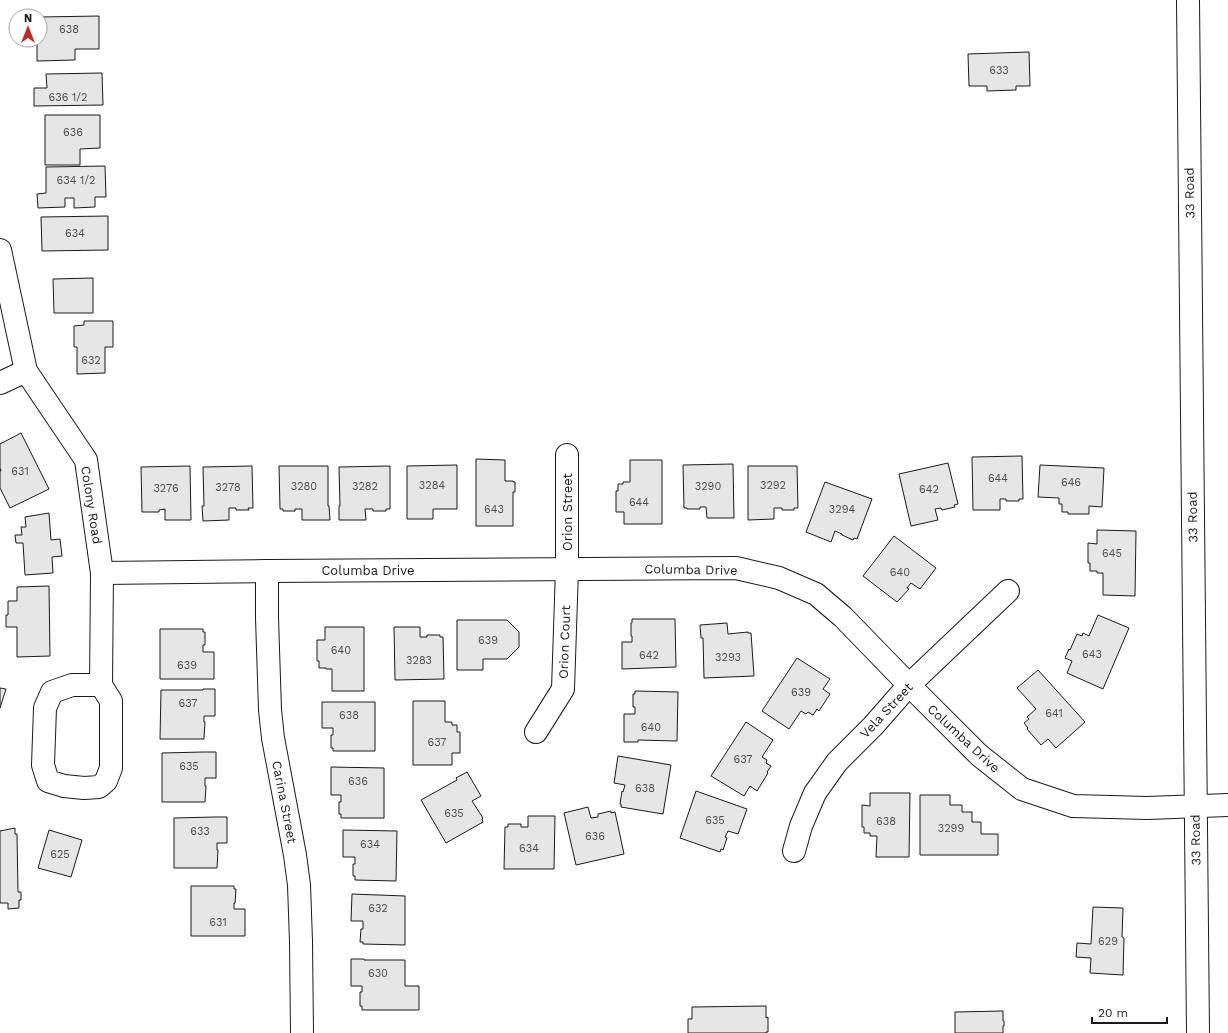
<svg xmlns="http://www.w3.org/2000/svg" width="1228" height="1033" font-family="'Work Sans',sans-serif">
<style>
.building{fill:#e6e6e6;stroke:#1a1a1a}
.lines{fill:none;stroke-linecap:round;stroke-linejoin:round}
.minor-casing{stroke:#1a1a1a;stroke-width:24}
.minor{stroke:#fff;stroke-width:22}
.labels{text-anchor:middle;stroke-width:3;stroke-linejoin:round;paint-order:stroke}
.number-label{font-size:11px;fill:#4d4d4d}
.street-label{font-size:13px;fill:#1a1a1a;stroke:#fff}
</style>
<rect width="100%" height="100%" fill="#fff"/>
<!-- building -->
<g class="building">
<polygon points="99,16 99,49 75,49 75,60 37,61 37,40 40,40 40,17"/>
<polygon points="1029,52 1030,86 1016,86 1016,90 987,91 987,86 969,86 968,54"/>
<polygon points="102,73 103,105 34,106 34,88 47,88 46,74"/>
<polygon points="45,115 100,115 100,148 80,149 80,165 45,165"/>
<polygon points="105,166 106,197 95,197 95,207 74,208 74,198 65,198 65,207 38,208 37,194 46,193 46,167"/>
<polygon points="108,216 108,250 42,251 41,217"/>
<polygon points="93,278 93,313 54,313 53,279"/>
<polygon points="84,321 113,321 113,347 105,347 105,373 77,374 77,347 74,347 74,326 84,325"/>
<polygon points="21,433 49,489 10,508 0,488 0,471 1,471 0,468 0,444"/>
<polygon points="1022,456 1023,499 1019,499 1019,501 1006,501 1006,499 1000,499 1000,510 973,510 972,457"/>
<polygon points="476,459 505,460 505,481 513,481 513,482 515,482 515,492 513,492 513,526 476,526"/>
<polygon points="630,460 662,460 662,524 624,524 624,512 616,512 616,491 618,491 618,484 623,484 623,482 630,482"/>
<polygon points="948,463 958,504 954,505 955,507 942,510 941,508 935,509 938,520 911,526 899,474"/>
<polygon points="733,464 734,518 707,518 706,507 700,507 700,509 687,509 687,508 684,508 683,465"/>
<polygon points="457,465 457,509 433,509 433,519 407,519 407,466"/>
<polygon points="1040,465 1104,468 1102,507 1089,506 1089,514 1068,514 1068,512 1062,512 1062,504 1059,504 1059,498 1038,497"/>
<polygon points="190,466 191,520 165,520 165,509 159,510 159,512 142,512 141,467"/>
<polygon points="252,466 253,508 248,508 249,510 236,510 236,508 229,508 229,520 203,521 202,506 204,506 203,467"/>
<polygon points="279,466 328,466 328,506 329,506 330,520 302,520 302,509 295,509 295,511 283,511 283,509 280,509"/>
<polygon points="390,466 390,509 386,509 386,511 373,511 373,509 365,509 366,520 339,520 339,506 340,506 339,467"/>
<polygon points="748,466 797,466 798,508 794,508 794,510 782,510 782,508 774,508 774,519 748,520"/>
<polygon points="825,482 872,499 857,539 854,538 853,540 842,535 842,534 835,531 831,542 806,532"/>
<polygon points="49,513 51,540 60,539 62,556 52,557 53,573 25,575 23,543 16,543 15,535 22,535 21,527 26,527 25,517"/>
<polygon points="1097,530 1136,531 1135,596 1103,595 1103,573 1097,573 1097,571 1090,571 1090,563 1088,563 1088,543 1097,544"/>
<polygon points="894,536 936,568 920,589 911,583 907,588 909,589 897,602 863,576"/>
<polygon points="49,586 50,656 17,657 17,627 6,627 6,615 8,615 8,601 17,601 17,587"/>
<polygon points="1098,615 1129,628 1103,689 1067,673 1072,661 1065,658 1069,649 1070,650 1077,634 1082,636 1083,633 1089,636"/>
<polygon points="632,619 675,619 676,667 622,669 622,642 632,642 632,636 631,636 631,623 632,623"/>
<polygon points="457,620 507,620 519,632 519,647 507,659 483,659 483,670 457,670"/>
<polygon points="727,623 728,634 748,632 748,633 751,633 754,676 704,678 703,638 701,638 700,625"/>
<polygon points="325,627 364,627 364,691 332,691 332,669 326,669 326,668 319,668 319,661 317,661 317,640 325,640"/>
<polygon points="394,627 420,627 420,637 427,637 427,635 440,635 440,637 443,637 444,679 395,680"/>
<polygon points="160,629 203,629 203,632 205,632 205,645 203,645 203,652 214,652 214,679 160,679"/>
<polygon points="797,658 830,679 823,689 830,694 819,711 817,709 813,715 808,712 806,714 801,711 789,729 762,711"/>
<polygon points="1038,670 1085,722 1056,748 1048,739 1041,745 1027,729 1028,728 1024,723 1029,719 1027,717 1036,709 1017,688"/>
<polygon points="0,688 6,689 0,708"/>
<polygon points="203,689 215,689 215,716 204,716 204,722 205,722 204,739 160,739 161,690 203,690"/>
<polygon points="635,691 678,692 677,741 638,740 638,742 624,742 624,714 635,714 635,707 633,707 633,694 635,694"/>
<polygon points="413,701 445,701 445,722 452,722 452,725 457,725 457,732 460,732 460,753 452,753 452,765 413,765"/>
<polygon points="322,702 375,702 375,751 333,751 333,748 331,748 331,735 333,735 333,728 322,728"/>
<polygon points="746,722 773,740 762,757 767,760 766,763 771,766 767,772 768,773 757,791 750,786 744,796 711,776"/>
<polygon points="203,752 216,752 216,778 205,778 205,786 206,786 205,802 162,802 162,753"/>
<polygon points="618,756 671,765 663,814 621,807 621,804 620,804 622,791 623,792 625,785 614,783"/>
<polygon points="331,767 384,768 384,818 341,818 341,814 339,814 339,802 341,802 341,795 331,795"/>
<polygon points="467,772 481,796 472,801 483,818 482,819 483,822 446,843 421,800 457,780 456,778"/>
<polygon points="696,791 747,809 738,834 728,831 725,837 727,838 723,850 721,849 720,852 680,838"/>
<polygon points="870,793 910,793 909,857 876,857 877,836 870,836 870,833 864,833 864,827 862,827 862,805 870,806"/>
<polygon points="920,795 950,795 950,805 962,805 962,812 972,812 972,822 981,822 981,834 998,834 998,855 920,855"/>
<polygon points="588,807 591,818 598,817 598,814 611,811 611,813 615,812 624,854 576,865 564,813"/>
<polygon points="528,816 555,816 554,869 504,869 505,827 508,827 508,824 521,824 521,827 528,827"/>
<polygon points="215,817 227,817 227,843 217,843 217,850 218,850 217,868 174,868 174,818"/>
<polygon points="15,828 15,834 17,834 18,892 21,892 21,900 19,900 19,908 8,909 8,903 0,903 0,831"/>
<polygon points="49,830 82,840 71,877 38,868"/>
<polygon points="343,830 397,831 396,881 355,880 355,876 353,876 353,864 355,864 355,857 343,857"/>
<polygon points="191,886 234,886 234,889 236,889 235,903 234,903 234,909 245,909 245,936 191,936"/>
<polygon points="352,894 405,896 405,945 363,944 363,942 360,942 361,929 363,929 363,921 351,921"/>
<polygon points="1093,907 1123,908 1122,937 1124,938 1123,975 1090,973 1091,958 1076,957 1077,943 1091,944"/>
<polygon points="351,959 364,959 364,960 405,960 405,986 419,986 419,1010 362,1010 362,1006 360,1006 360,992 362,992 362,986 351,986"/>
<polygon points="766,1006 766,1018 768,1017 768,1032 766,1032 766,1033 688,1033 688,1019 692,1019 692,1007"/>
<polygon points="1003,1011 1003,1021 1004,1021 1004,1026 1003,1026 1003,1033 955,1033 955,1012"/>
</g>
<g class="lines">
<defs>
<g id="minor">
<polyline points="1188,0 1198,1033"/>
<polyline points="0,250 26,371 86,460 102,573 101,685 111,701 111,768 106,781 99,787 84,788 64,786 48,781 43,765 45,708 52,692 72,685 101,685"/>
<polyline points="0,383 26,371"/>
<polyline points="267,571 267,618 270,710 273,738 295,855 299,885 301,941 302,1033"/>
<polyline points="102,573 267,571 736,568 779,578 816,594 843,617 909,685 979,755 1022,789 1073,806 1147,808 1228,805"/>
<polyline points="536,732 563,689 567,569 567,455"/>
<polyline points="794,851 801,826 815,793 837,762 873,726 909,685 1008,591"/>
</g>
</defs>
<!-- minor casing -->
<use href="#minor" class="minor-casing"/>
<!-- minor -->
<use href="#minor" class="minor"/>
</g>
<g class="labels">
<!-- number labels -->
<g class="number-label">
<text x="69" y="33">638</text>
<text x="999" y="74">633</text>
<text x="68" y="101">636 1/2</text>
<text x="73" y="136">636</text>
<text x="76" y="184">634 1/2</text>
<text x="75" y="237">634</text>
<text x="91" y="364">632</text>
<text x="20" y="475">631</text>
<text x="998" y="482">644</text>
<text x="1071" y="486">646</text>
<text x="432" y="489">3284</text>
<text x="773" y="489">3292</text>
<text x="304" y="490">3280</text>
<text x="365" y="490">3282</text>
<text x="708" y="490">3290</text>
<text x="228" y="491">3278</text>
<text x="166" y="492">3276</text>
<text x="929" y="493">642</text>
<text x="639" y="506">644</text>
<text x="494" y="513">643</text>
<text x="842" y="513">3294</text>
<text x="1112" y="557">645</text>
<text x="900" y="576">640</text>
<text x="488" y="644">639</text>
<text x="341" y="654">640</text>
<text x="1092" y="658">643</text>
<text x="649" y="659">642</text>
<text x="728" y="661">3293</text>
<text x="419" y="664">3283</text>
<text x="187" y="669">639</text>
<text x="801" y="696">639</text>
<text x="188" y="707">637</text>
<text x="1054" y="717">641</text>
<text x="349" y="719">638</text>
<text x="651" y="731">640</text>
<text x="437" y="746">637</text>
<text x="743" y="763">637</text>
<text x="189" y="770">635</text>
<text x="358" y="785">636</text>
<text x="645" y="792">638</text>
<text x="454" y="817">635</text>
<text x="715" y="824">635</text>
<text x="886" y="825">638</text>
<text x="951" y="832">3299</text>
<text x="200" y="835">633</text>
<text x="595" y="840">636</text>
<text x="370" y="848">634</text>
<text x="529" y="852">634</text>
<text x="60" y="858">625</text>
<text x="378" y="912">632</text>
<text x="218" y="926">631</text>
<text x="1108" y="945">629</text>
<text x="378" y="977">630</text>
</g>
<!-- street labels -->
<g class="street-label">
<text transform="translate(1189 193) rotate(-91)" y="5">33 Road</text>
<text transform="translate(92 505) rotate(81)" y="5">Colony Road</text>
<text transform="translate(567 512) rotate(-90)" y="5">Orion Street</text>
<text transform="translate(1192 517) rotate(-91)" y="5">33 Road</text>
<text transform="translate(691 569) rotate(1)" y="5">Columba Drive</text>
<text x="368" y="575">Columba Drive</text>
<text transform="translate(564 642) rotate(-88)" y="5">Orion Court</text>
<text transform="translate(886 710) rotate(-47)" y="5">Vela Street</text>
<text transform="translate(964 738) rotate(43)" y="5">Columba Drive</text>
<text transform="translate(285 802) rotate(79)" y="5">Carina Street</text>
<text transform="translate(1195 840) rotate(-91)" y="5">33 Road</text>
</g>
</g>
<!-- north arrow -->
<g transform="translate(28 28)"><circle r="19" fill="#ffffff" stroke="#a3a3a3"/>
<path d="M0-3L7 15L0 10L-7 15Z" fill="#c62828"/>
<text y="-6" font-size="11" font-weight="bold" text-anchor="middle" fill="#1a1a1a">N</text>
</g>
<!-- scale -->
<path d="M1092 1017v6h75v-6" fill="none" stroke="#1a1a1a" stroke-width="2"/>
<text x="1098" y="1017" font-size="12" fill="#1a1a1a" stroke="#ffffff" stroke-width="3" paint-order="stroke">20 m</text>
</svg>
